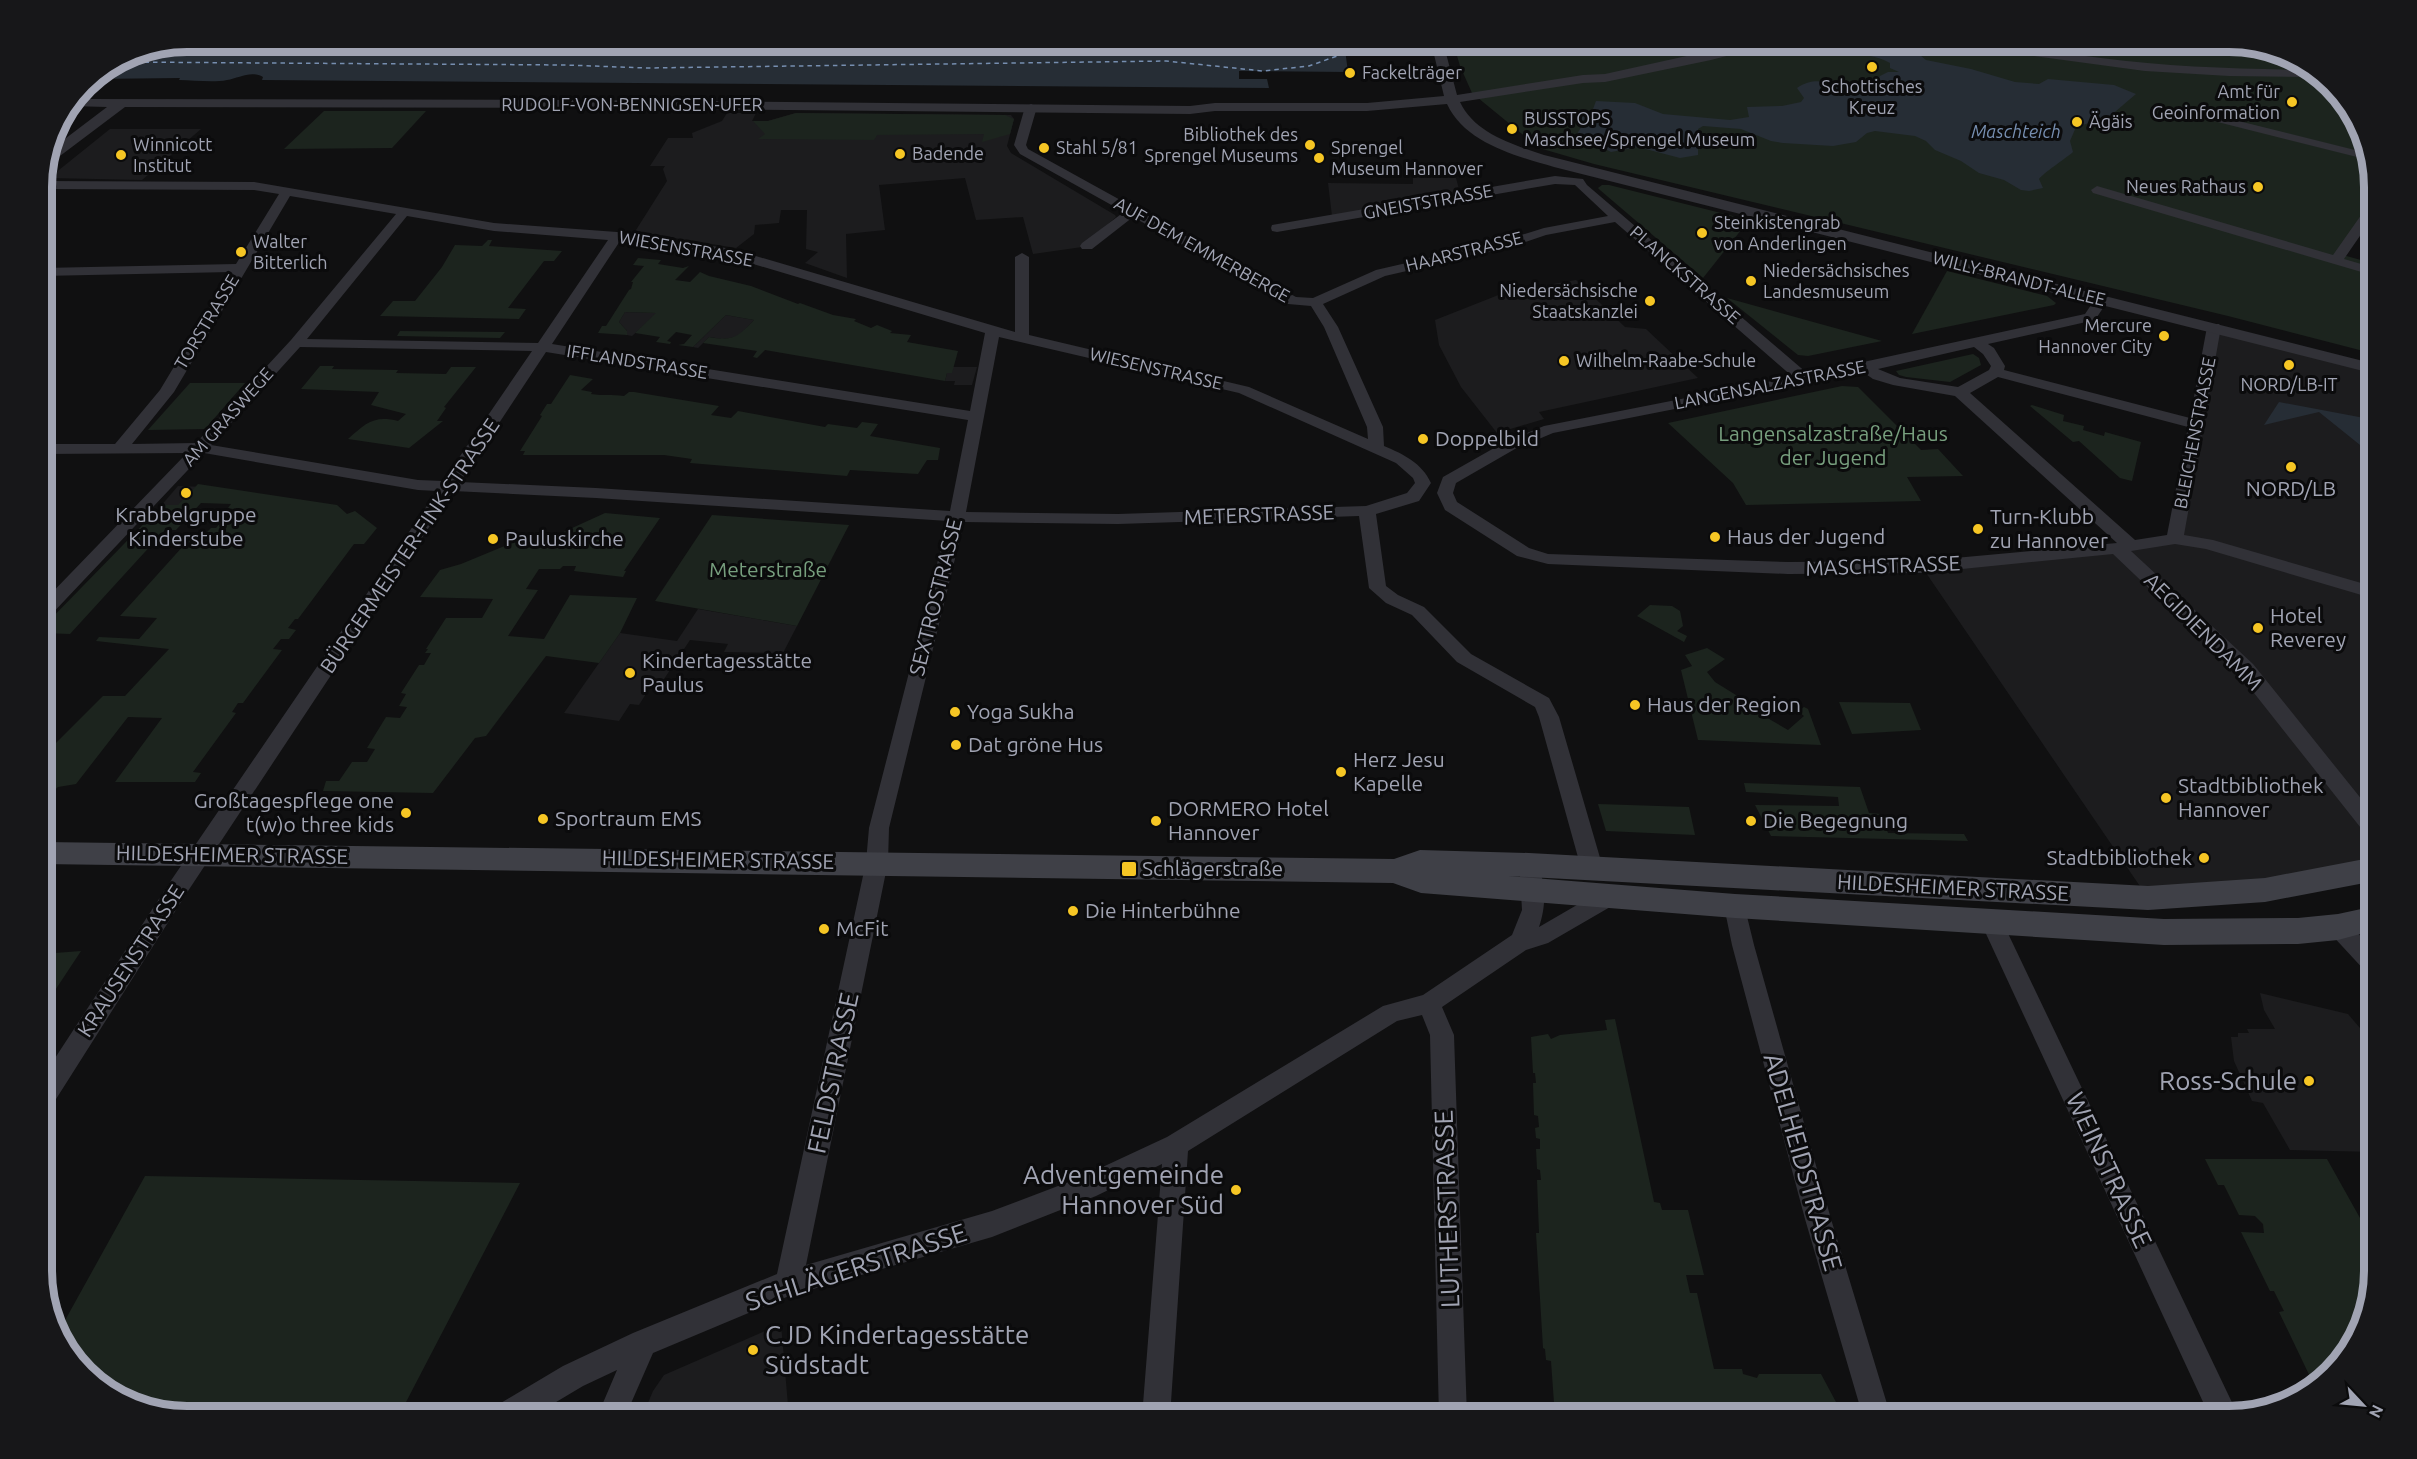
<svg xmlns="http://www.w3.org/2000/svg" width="2417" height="1459" font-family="Ubuntu,sans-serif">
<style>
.built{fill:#1c1c1e}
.green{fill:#1c241e}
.water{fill:#262d35}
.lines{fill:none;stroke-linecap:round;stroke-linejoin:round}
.ferry{stroke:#768eb0;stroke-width:1.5;stroke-dasharray:4.5 4;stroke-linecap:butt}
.minor{fill:#313137;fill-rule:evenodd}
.tertiary{fill:#313137;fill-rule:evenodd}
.secondary{fill:#3f4047;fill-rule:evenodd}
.poi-dot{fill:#f6c624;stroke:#0b0b0c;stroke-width:2}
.labels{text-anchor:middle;stroke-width:6;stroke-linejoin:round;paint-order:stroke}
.far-poi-label{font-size:18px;fill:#a1a4b3;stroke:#0b0b0c;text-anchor:start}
.far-street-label{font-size:18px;fill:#a1a4b3;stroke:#0b0b0c}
.far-water-label{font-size:18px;font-style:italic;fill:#768eb0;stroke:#0b0b0c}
.park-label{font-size:21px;fill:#779f7e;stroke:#0b0b0c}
.poi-label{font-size:21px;fill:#a1a4b3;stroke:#0b0b0c;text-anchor:start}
.street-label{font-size:21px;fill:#a1a4b3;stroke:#0b0b0c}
.near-street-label{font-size:26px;fill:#a1a4b3;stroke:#0b0b0c}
.near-poi-label{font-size:26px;fill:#a1a4b3;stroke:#0b0b0c;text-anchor:end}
.rim{fill:none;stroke:#a1a4b3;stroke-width:8}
</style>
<rect width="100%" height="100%" fill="#101011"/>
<!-- built -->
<g class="built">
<polygon points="727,113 756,113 752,121 768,121 796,113 1011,115 1014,119 1007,146 1011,153 1115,215 1116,217 1082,247 1033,254 1023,217 976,220 965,178 879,185 885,230 846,234 847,278 805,263 818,252 806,249 807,210 781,210 779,223 755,225 754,234 736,248 637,232 636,230 667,181 663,169 665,166 650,166 668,138 693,138 692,133 722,121"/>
<polygon points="110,129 201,129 142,180 49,178"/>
<polygon points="1413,177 1456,178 1460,193 1332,216 1328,183 1413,184"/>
<polygon points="1576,280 1625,327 1646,329 1698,378 1539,412 1544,419 1497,433 1461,387 1439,345 1435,320 1506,292"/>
<polygon points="625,312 657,313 632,336 627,335 627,331 619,322"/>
<polygon points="726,315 754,320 738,337 722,339 709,337 698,348 693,347"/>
<polygon points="2214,327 2375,369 2375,869 2148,898 1922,567 2175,539"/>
<polygon points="953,367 977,367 972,385 954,385 955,381 945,381 947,373 951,373"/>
<polygon points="178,486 206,487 184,508 160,507"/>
<polygon points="698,609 797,626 783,653 724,652 728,644 690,640 660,685 652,684 639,705 630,704 619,721 564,713 620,633 677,641"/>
<polygon points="2260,993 2348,1014 2372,1042 2375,1046 2375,1152 2290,1150 2263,1103 2252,1101 2234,1061 2231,1037 2238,1037 2238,1033 2249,1033 2247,1029 2275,1029 2264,1010"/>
<polygon points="781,1324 789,1417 642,1417 653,1391 664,1375"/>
<polygon points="835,1407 900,1411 1012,1417 802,1417"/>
</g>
<!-- green -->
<g class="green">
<polygon points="1453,42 2229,42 2302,62 2355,115 2375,179 2375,211 2343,255 2375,264 2375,354 2228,316 1594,164 1539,148 1472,93 1460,66"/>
<polygon points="324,111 426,111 392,148 284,149"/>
<polygon points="796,113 1005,115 1014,119 1010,134 982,142 984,134 877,135 874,140 758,139 765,134 753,121 768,121"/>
<polygon points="1602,185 1609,185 1749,220 1703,278 1600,190 1598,188"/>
<polygon points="488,240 492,240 489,246 562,251 554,261 544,261 508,308 526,309 519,319 380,316 393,301 415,301 442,267 455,245 482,246"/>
<path d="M638,258L661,260L658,264L683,268L689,266L675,280L690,282L700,272L709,276L751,286L798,304L800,303L833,315L856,319L854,321L871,328L877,325L892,331L890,333L911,335L907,342L958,351L952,373H947L945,381L765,350L757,358L753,357L757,351L703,343L709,337C733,341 737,338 754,320L726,315L693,347L678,345L684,344L692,335L676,332L667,341L671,342L670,344L656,342L660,337L635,333L656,313L625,312L619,322L627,331V335L598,333L602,326H606L629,290L631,289L633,282H631L644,266L633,265Z"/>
<polygon points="1947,271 2047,296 2056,303 2054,305 1912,334"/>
<polygon points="1727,298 1882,341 1808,356 1798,355"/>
<polygon points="400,331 505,332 500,338 397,336"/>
<polygon points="1973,354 1979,358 1981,365 1950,382 1906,377 1899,375 1896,371"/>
<path d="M320,366H334L332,369L398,370L396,373L446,374L451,367H476L444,407L446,408L437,421H443L409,448L348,439C366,423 374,415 398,421L406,414L371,405L379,392L301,389Z"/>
<path d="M570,375L593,379L581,390L592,392L591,394C603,396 611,394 624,396L629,392H634L719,406L711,415L731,418L738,411L825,427L828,424L857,428L862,422L878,424L870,436L940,448L938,460H927L918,474L850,470L847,476L690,463L692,459L664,455H523L525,451H520L542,416L540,415L547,404H551Z"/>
<polygon points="190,383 245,383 205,429 148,430"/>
<polygon points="1842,386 1858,387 1921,450 1938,449 1963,476 1907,477 1921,501 1746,505 1733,483 1668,423"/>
<polygon points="2032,405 2064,415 2063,421 2084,426 2083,430 2104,436 2105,432 2141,442 2132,481 2120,478 2079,441 2073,442 2030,406"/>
<polygon points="198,484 337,505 347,514 355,511 377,528 364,544 354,544 298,619 295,619 288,628 296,630 289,639 281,639 273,649 282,650 243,703 238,703 232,712 236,713 193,772 201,773 195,782 115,782 162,718 128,717 76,784 58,787 42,801 42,757 103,696 125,696 169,649 96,641 99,637 139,639 157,618 120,616 194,534 205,534 211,528 216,528 233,509 228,508 231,504 201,503 176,530 165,530 70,634 42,633 42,628 162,505 178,505"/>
<polygon points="605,513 660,518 624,571 626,571 623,577 574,571 576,566 563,566 560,569 539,569 526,589 538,590 508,636 544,639 570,595 637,598 620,633 599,663 546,656 486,736 475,738 433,793 323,791 326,781 339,781 352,762 367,762 375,749 367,748 386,717 400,718 407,707 399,706 406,694 401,693 419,665 424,665 431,653 425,653 428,649 426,649 446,618 482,618 493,599 420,597 440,570 461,564 538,532 548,539"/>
<polygon points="712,515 849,525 797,626 655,601"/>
<polygon points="1650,605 1672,606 1680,611 1683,626 1677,631 1687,636 1684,642 1637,616"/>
<polygon points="1707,648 1725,659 1707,672 1715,682 1752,705 1750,708 1788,730 1804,716 1798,711 1804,707 1808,709 1821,745 1698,740 1681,670 1692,666 1685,655"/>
<polygon points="1839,702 1910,703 1921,730 1852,734"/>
<polygon points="1744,783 1860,787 1869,813 1881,814 1888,833 1964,834 1968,841 1771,836 1755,805 1839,806 1838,797 1746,792"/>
<polygon points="1598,804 1689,807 1695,835 1606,831"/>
<polygon points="81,951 44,1007 42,1008 42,954"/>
<polygon points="1615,1019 1654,1202 1660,1203 1662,1210 1688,1210 1704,1275 1686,1275 1690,1293 1697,1293 1714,1369 1742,1369 1743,1374 1757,1378 1759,1374 1821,1374 1836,1402 1774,1402 1778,1417 1555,1417 1551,1361 1546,1360 1545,1349 1543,1348 1536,1233 1539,1233 1537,1180 1541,1180 1540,1170 1537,1169 1536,1149 1540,1149 1540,1139 1536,1138 1535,1128 1539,1127 1538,1116 1534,1115 1533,1083 1536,1083 1535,1073 1533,1073 1531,1037 1548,1034 1551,1039 1560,1035 1607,1030 1605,1020"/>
<polygon points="2205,1159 2327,1159 2360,1218 2375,1219 2375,1271 2355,1344 2314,1385 2279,1312 2284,1311 2274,1291 2270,1291 2241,1232 2264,1233 2263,1224 2255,1216 2239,1215 2224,1185 2218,1185"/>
<polygon points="145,1176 520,1183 405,1404 401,1417 188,1417 115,1397 62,1344 58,1333"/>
</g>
<!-- water -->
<g class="water">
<path d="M188,42H1344L1348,72L1239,71V79H1267L1269,88L262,80L263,77C251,70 239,78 227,80C212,83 194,80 179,80L180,78L93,79L132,53Z"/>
<path d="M1852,42H1880L1910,47L1926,60L1971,69L2015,82L2039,84L2048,79L2114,85L2136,94L2109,117L2076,127L2070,141L2073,152C2065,159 2043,173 2039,179L2043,188L2029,191L2021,190L2004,180L1979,173L1961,161L1935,150L1926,141L1915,136L1875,131L1867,133L1856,142L1833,146L1783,143L1771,141L1741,129L1703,126L1698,129V155L1680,158L1638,147L1611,152L1577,134L1583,124L1580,118L1593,109L1596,101L1635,103L1663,114L1730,120L1749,117L1747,107L1782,106L1801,102L1804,98L1797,88C1820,72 1839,89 1863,92L1877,83L1880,76L1888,72H1899L1890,68V63C1877,55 1862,56 1849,49Z"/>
<polygon points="2130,42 2229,42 2266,52 2198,51"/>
<polygon points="2279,402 2375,420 2375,452 2370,453 2319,412 2264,425"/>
</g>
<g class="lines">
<!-- ferry -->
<polyline class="ferry" points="119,62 566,65 646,68 1166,61 1263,71 1309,66 1337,56 1332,42"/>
<!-- minor -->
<g class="minor">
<path d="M1031,104L1037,107L1026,145L1028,149L1296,297L1313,298L1376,270L1502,241L1544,228L1608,216L1575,185L1555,184L1277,232L1272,231L1271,228L1272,225L1555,176L1583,179L1587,185L1808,374L2085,314L2097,296L2102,295L2109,299L2095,320L1988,344L1994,348L2005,366L2004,370L2190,418L2207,327L2209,324H2219L2221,327L2184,535L2213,540L2375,587V599L2206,549L2175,544L2131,551L2253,664L2375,816V839L2368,837L2239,674L2113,554L1922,573L1788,574L1548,564L1517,556L1445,510L1437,493L1443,477L1503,443L1544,426L1793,377L1615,222L1546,235L1511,247L1385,276L1323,304L1338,327L1383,427L1384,446C1403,454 1422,463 1431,483L1419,501L1376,514L1386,586L1398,595L1424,607L1471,654L1549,698L1559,717L1603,868L1600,874L1592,876L1584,874L1581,868L1539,717L1535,707L1457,662L1412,615L1386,603L1369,588L1359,516L1118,524L964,522L889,828L888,862L806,1265L992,1211L1079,1178L1167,1137L1383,1006L1423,995L1512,935L1522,910L1520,876L1523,870L1531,868L1539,870C1547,886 1545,910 1539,927L1601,891L1609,888L1617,891L1620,897L1617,903L1548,943L1526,950L1442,1007L1454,1035L1467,1417H1439L1430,1035L1422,1015L1397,1021L1188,1151L1170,1417H1142L1162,1164L1096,1196L992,1237L789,1296L653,1353L625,1417H597L617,1370L583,1386L531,1417H490L494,1407L563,1366L633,1333L777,1274L866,862L869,828L948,521L596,498L453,491L188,891L51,1107L42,1110V1078L172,879L437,491L418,490L204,453L48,618L42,620V603L187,453L42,454V444H115L160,390L231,272L42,276V268L236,264L279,194L254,190L42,189V181L254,182L494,223L617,232L732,249L1015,332V257L1022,253L1029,257V335L1249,387L1368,439L1367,427L1324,327L1311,306L1288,304L1133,217L1092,249H1082L1080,246L1082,243L1124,212L1020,154L1014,145L1025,107ZM290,196L396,214L291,340L196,443L132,444L174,392ZM407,216L494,231L608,240L538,343L307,339ZM620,241L730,257L985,333L970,411L552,344ZM999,337L1239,393L1396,463L1413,478L1415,483L1407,493L1366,506L1118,514L966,512ZM300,347L532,351L443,481L418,480L211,445ZM1974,347L1983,354L1991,366L1989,370L1958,387L1900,378L1878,369ZM546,352L968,420L950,511L596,488L460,482ZM1863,372L1873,379L1893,385L1955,396L2117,543L1922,561L1788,562L1548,554L1529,548L1457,502L1453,493L1456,483L1515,449L1553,433ZM1998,377L2188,427L2167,535L2135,540L1970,393Z"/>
<polygon points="2178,106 2367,153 2369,160 2174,111 2172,109"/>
<polygon points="2097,186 2333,255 2371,201 2375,200 2375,214 2344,259 2375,268 2375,276 2093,193 2091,190"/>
<polygon points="1735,897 1743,900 1754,945 1831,1219 1891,1417 1863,1417 1805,1219 1732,945 1724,906 1727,900"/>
<polygon points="1992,914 2000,917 2003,923 2238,1415 2210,1417 1981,923 1984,917"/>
<polygon points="2338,918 2346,921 2375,951 2375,975 2367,973 2330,933 2327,927 2330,921"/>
</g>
<!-- tertiary -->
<g class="tertiary">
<path d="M1431,42H1443L1457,95L1583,75L1605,74L1750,42H1771L1769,45L1711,60L1605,82L1583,83L1460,102C1474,133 1514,145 1544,155L2375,364V374L1554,167C1516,156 1465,143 1447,104L1367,111H1215L1190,114L583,108L125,107L52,162L46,163L49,151L107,107L70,106L75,99L583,100L1190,106L1215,103H1367L1444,96Z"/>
<path d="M1970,42C2014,42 2057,53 2101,58C2170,67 2241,69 2311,70L2318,77L2229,76L2145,71L2018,54L1976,46Z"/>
</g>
<!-- secondary -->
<polygon class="secondary" points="42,842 1394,859 1420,850 1529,853 2148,886 2265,878 2375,857 2375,881 2265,902 2148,910 1508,876 1735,894 2164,919 2298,918 2338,914 2375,906 2375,930 2338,940 2298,944 2164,945 1735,918 1421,893 1393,883 42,864"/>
</g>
<!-- markers -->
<g class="poi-dot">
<circle cx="1872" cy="67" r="6"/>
<circle cx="1350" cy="73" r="6"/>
<circle cx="2292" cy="102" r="6"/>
<circle cx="2077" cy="122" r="6"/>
<circle cx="1512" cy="129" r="6"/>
<circle cx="1310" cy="145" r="6"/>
<circle cx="1044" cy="148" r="6"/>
<circle cx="900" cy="154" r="6"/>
<circle cx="121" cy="155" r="6"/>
<circle cx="1319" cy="158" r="6"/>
<circle cx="2258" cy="187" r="6"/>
<circle cx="1702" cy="233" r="6"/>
<circle cx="241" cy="252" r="6"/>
<circle cx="1751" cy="281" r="6"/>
<circle cx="1650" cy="301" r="6"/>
<circle cx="2164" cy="336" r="6"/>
<circle cx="1564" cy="361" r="6"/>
<circle cx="2289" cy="365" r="6"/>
<circle cx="1423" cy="439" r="6"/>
<circle cx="2291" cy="467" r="6"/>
<circle cx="186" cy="493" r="6"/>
<circle cx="1978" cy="529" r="6"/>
<circle cx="1715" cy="537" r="6"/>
<circle cx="493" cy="539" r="6"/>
<circle cx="2258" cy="628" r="6"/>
<circle cx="630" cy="673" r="6"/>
<circle cx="1635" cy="705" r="6"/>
<circle cx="955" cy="712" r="6"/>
<circle cx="956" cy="745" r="6"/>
<circle cx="1341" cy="772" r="6"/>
<circle cx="2166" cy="798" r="6"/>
<circle cx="406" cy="813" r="6"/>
<circle cx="543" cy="819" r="6"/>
<circle cx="1156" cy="821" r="6"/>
<circle cx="1751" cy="821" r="6"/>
<circle cx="2204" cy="858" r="6"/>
<rect x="1121" y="861" width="16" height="16" rx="3"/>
<circle cx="1073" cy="911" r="6"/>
<circle cx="824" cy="929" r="6"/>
<circle cx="2309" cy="1081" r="6"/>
<circle cx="1236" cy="1190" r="6"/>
<circle cx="753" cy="1350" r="6"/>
</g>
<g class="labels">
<!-- far-poi labels -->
<g class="far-poi-label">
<text x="1362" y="79">Fackelträger</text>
<text x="1872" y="93" text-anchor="middle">Schottisches<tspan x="1872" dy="21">Kreuz</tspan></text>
<text x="2280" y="98" text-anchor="end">Amt für<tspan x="2280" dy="21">Geoinformation</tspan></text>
<text x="1524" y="125">BUSSTOPS<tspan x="1524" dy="21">Maschsee/Sprengel Museum</tspan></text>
<text x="2089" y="128">Ägäis</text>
<text x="1298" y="141" text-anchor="end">Bibliothek des<tspan x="1298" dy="21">Sprengel Museums</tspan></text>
<text x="133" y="151">Winnicott<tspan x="133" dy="21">Institut</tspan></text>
<text x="1056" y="154">Stahl 5/81</text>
<text x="1331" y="154">Sprengel<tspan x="1331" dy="21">Museum Hannover</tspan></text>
<text x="912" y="160">Badende</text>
<text x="2246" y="193" text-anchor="end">Neues Rathaus</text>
<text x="1714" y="229">Steinkistengrab<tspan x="1714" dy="21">von Anderlingen</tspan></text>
<text x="253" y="248">Walter<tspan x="253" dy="21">Bitterlich</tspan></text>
<text x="1763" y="277">Niedersächsisches<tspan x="1763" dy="21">Landesmuseum</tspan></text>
<text x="1638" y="297" text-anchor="end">Niedersächsische<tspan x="1638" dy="21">Staatskanzlei</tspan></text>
<text x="2152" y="332" text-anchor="end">Mercure<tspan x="2152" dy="21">Hannover City</tspan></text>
<text x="1576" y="367">Wilhelm-Raabe-Schule</text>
<text x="2289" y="391" text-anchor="middle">NORD/LB-IT</text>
</g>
<!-- far-street labels -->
<g class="far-street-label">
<text x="632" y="111">RUDOLF-VON-BENNIGSEN-UFER</text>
<text transform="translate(1428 202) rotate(-10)" y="6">GNEISTSTRASSE</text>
<text transform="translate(686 249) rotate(10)" y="6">WIESENSTRASSE</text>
<text transform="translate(1202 250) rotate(29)" y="6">AUF DEM EMMERBERGE</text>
<text transform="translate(1464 252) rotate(-14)" y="6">HAARSTRASSE</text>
<text transform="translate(1685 275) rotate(41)" y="6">PLANCKSTRASSE</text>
<text transform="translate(2019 279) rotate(14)" y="6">WILLY-BRANDT-ALLEE</text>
<text transform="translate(207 322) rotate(-59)" y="6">TORSTRASSE</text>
<text transform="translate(637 362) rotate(9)" y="6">IFFLANDSTRASSE</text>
<text transform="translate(1156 369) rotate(13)" y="6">WIESENSTRASSE</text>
<text transform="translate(1770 385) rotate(-11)" y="6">LANGENSALZASTRASSE</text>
<text transform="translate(228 417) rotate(-48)" y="6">AM GRASWEGE</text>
<text transform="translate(2195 433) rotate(-79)" y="6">BLEICHENSTRASSE</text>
</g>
<!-- far-water labels -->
<g class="far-water-label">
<text x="2016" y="138">Maschteich</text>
</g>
<!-- park labels -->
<g class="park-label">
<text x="1833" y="441">Langensalzastraße/Haus<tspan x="1833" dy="24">der Jugend</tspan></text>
<text x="768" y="577">Meterstraße</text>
</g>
<!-- poi labels -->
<g class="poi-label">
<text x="1435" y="446">Doppelbild</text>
<text x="2291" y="496" text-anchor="middle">NORD/LB</text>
<text x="186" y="522" text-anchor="middle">Krabbelgruppe<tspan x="186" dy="24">Kinderstube</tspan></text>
<text x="1990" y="524">Turn-Klubb<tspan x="1990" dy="24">zu Hannover</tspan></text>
<text x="1727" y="544">Haus der Jugend</text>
<text x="505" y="546">Pauluskirche</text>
<text x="2270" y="623">Hotel<tspan x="2270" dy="24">Reverey</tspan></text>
<text x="642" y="668">Kindertagesstätte<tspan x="642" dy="24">Paulus</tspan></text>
<text x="1647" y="712">Haus der Region</text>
<text x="967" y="719">Yoga Sukha</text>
<text x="968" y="752">Dat gröne Hus</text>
<text x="1353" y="767">Herz Jesu<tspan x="1353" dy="24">Kapelle</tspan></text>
<text x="2178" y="793">Stadtbibliothek<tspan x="2178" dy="24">Hannover</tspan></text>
<text x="394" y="808" text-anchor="end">Großtagespflege one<tspan x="394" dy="24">t(w)o three kids</tspan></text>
<text x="1168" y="816">DORMERO Hotel<tspan x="1168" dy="24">Hannover</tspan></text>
<text x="555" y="826">Sportraum EMS</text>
<text x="1763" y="828">Die Begegnung</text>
<text x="2192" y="865" text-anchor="end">Stadtbibliothek</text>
<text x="1142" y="876">Schlägerstraße</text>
<text x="1085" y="918">Die Hinterbühne</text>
<text x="836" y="936">McFit</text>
</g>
<!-- street labels -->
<g class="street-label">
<text transform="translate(1259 515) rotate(-2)" y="7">METERSTRASSE</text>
<text transform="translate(410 546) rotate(-56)" y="7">BÜRGERMEISTER-FINK-STRASSE</text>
<text transform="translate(1883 566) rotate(-2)" y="7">MASCHSTRASSE</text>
<text transform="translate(936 597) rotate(-76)" y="7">SEXTROSTRASSE</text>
<text transform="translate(2203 632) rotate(45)" y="7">AEGIDIENDAMM</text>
<text transform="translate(232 855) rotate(1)" y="7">HILDESHEIMER STRASSE</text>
<text transform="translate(718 860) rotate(1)" y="7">HILDESHEIMER STRASSE</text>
<text transform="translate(1953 888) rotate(3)" y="7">HILDESHEIMER STRASSE</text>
<text transform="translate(131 961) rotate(-57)" y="7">KRAUSENSTRASSE</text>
</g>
<!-- near-street labels -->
<g class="near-street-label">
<text transform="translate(833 1073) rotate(-78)" y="9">FELDSTRASSE</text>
<text transform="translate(1803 1162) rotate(74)" y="9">ADELHEIDSTRASSE</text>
<text transform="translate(2109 1170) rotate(65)" y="9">WEINSTRASSE</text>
<text transform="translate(1447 1209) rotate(-92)" y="9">LUTHERSTRASSE</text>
<text transform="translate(856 1267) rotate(-18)" y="9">SCHLÄGERSTRASSE</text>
</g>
<!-- near-poi labels -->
<g class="near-poi-label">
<text x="2297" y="1090">Ross-Schule</text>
<text x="1224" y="1184">Adventgemeinde<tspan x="1224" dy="30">Hannover Süd</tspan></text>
<text x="765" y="1344" text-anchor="start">CJD Kindertagesstätte<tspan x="765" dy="30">Südstadt</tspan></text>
</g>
</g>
<!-- crop -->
<path d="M0 0H2417V1459H0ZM187 52H2229A135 135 0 0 1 2364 187V1271A135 135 0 0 1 2229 1406H187A135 135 0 0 1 52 1271V187A135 135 0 0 1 187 52Z" fill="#171719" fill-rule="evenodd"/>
<path class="rim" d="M187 52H2229A135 135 0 0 1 2364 187V1271A135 135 0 0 1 2229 1406H187A135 135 0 0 1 52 1271V187A135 135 0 0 1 187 52Z"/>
<!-- north arrow -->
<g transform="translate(2363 1405) rotate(116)" stroke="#0b0b0c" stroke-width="4.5" paint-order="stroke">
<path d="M0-4.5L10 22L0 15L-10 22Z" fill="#a1a4b3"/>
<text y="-9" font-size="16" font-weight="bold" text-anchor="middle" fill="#a1a4b3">N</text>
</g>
</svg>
